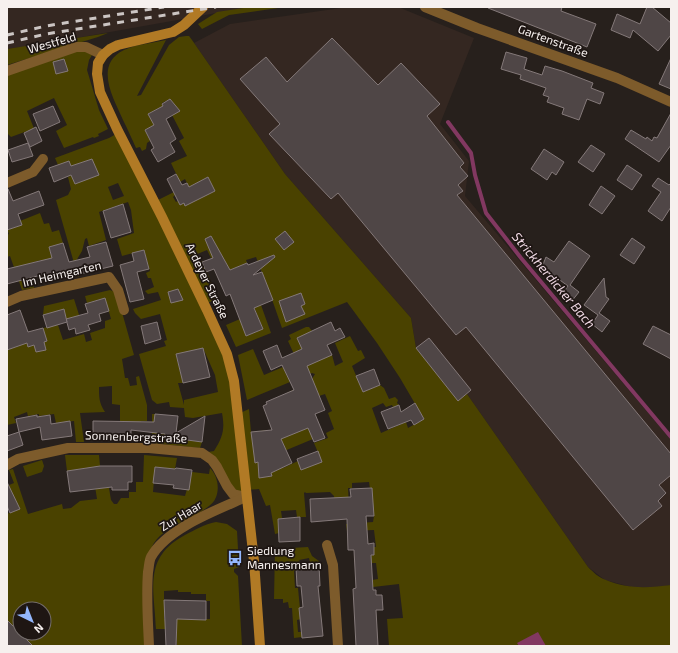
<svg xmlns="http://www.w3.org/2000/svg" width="678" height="653" font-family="'Exo 2',sans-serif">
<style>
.built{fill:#342721}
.green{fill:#4a4200;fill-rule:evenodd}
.water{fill:#823861}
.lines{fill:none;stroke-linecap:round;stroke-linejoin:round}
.stream{stroke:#823861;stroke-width:4}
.building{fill:#4f4646;stroke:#847979}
.street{stroke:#7d5b2b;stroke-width:10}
.secondary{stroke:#b17a25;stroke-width:10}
.rail{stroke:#cbc5c3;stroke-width:3;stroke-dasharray:7 7;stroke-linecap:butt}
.labels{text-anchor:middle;stroke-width:3.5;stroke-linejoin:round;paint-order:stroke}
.street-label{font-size:12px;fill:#f6f0ee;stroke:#1e1613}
.poi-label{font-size:12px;fill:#f6f0ee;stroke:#1e1613;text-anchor:start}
.water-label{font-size:13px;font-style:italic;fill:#f0d9e4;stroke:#1e1613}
</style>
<rect width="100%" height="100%" fill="#27201c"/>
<!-- built -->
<g class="built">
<polygon points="7,7 250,7 43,44 7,49"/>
<polygon points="348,7 398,7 474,38 440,124 469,161 465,196 671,440 671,585 653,588 631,587 605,580 588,567 467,394 458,401 416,348 411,318 285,174 194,43 230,24"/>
</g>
<!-- green -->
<g class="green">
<polygon points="250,7 285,7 229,15 202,29 198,24 217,12"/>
<polygon points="108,33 98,37 7,65 7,49"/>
<path d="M186,36H189L192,40L285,174L411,318L416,348L458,400L467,394L588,567C593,572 599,578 606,580C626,589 649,588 671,585V646H389L387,619L403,618L399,584L373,587L372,580L378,579L376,563H371V561L354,562V556L374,555V547H376L374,530L347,531L346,524L373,522L374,516L369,482L352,483V488H348L349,506L335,507L334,496L330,492L306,493L305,492L304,493L306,517H297L296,510L281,511L282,518L278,519L279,533L275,534L270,505L266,506L259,489L246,490L233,494L202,453L214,451C223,437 225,429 222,413L193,418L185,417L184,408L170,407L169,402L157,404L152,400L139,354L166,346L164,341L167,340L160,314L141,319L135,313L133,309L161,300L158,292L148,294L145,291L154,287L151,278H148L146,273L150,271L144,250L122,256L117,239L134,233L131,210L128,202L99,212L106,240L89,246L87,238L85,239L82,251L76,261L79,276L78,277L56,200L68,195L71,189L68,177L73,175L58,165L55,158L109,138L118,133L154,202L174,192L175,195L173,197L176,202L178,201L180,205L183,203L185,205L214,190L208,177L189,187L185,179L180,182L171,163L187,156L179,141L184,138L172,115L180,111L170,99L162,103L163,106L148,114L154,125L145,130L150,141L147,143L146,149L142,151L140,147L136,148C132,139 128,130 123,120C114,99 93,65 124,50C137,44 153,43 166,40L137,96L141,95L169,45L179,37ZM118,183L124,196L113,200L108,187ZM207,250L211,258L221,254L230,270L247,263L246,260L256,257L268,288L282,328L347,302L377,343L400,378L424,419L408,428L406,422L381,433L372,408L383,403L386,407L392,405L393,407L399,405L397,403L398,400L395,397L389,399L384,388L380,385L363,392L352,366L365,358L361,350L358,351L350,336L335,343L343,362L335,366L332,355H301L298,350L302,349L312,331L309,327H306L289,335L291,339L288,341L304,376L312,373L315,374L312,379L319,396L325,394L332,411L328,413L334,429L326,433L328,438L314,443L322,462L298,461L283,468L277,454L313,439L293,390L287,393L284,427L269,433L268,430L251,432L249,409L238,414L217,332L205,304L215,300L217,301L218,298L202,261L198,262L195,255ZM203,348L215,375L218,392L184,400V405L178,383H183L176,355Z"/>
<polygon points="79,51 86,52 92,55 89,60 87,70 99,110 108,129 98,134 99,136 94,138 93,137 64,148 56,131 67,125 54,98 27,111 35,131 30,130 11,137 7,133 7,73 55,57"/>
<polygon points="40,213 44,224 49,223 52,232 59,230 63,243 49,247 52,259 42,263 41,260 28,264 34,288 22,290 10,256 7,257 7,235 9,234 7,229 22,225 20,221"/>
<path d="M110,290L115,292L118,298L134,355L122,359L125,378H128L130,386L137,385L136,377L139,376L147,405V421H141V423L120,421V405L112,404V386L99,387C99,397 99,403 105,412L80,413L84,442H76L74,421L56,423L54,414L39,416V414L28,416L27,412L14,417L16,423L7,425V350L19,346L26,340L28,347L34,345L46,350L44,342L47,341L43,328L58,325L63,340L84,334L86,342L92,340L90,333L105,328V321L111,319L105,298L87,303L85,296Z"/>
<polygon points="250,297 261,305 271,333 236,347 226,325 240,319 246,336 263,329"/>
<polygon points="74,299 80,318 75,320 74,317 66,319 64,310 43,315 44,306"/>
<polygon points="253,349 264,375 283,367 290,382 247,400 238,355"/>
<polygon points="152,414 155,414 154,425 165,432 165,437 202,442 200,448 152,443"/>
<path d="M65,455H99L102,488H109L111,500L114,504H117L121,498H129V492H136V482H143L144,455L177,458L175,469L155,467L153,492L185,496L192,472L209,474L210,468C220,478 221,498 209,506C192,520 167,524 154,543C145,554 149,628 150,646H33L7,620V514L19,509L7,489L10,488L9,485L14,483L9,470L13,469L28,514L62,504L63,509L71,508L80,501L97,499L94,480H89L87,468L67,471ZM20,609H44V633H20Z"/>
<polygon points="42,460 44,466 42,472 27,477 23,466"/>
<path d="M216,522L227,524L237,531L239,567L234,569V572L238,576L242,646H177L176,629H156C155,590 142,558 185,535C195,530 204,524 216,522ZM178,590V592H191V594H206V601H210V619H164V591Z"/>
<polygon points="308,547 312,556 323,564 313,566 313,562 310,562 309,558 299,560 300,562 296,563 296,570 294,571 295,588 298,588 301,619 297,620 298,632 302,632 302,637 294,638 292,608 289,608 288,602 283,603 283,599 274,599 275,549"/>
</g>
<!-- water -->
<polygon class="water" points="538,632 546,646 519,646 517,643"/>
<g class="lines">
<!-- stream -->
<polyline class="stream" points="448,122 471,153 475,175 486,213 521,258 671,437"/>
</g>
<!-- building -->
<g class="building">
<polygon points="488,7 562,7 561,11 596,24 587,47 488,8"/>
<polygon points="647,7 652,7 671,23 671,35 658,51 633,30 630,38 611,30 617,14 640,24"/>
<polygon points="332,38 378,85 401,63 440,104 427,116 464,163 460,167 468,176 458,185 463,191 457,195 671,454 671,475 659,485 666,493 658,501 662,506 633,530 466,327 456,335 338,193 331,199 269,134 280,124 240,79 266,57 287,82"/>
<polygon points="506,52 527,58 524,69 542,75 545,66 562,71 593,83 591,88 604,93 600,104 587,99 579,120 562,114 564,108 547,102 549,97 543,95 546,88 520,79 521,75 501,69"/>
<polygon points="671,58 671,89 659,84"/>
<polygon points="64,59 68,71 56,74 53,62"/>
<polygon points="170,99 180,111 166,119 176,139 170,143 175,152 158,162 151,150 154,148 145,130 154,125 148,114 163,106 162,104"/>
<polygon points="53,106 60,122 40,131 33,114"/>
<polygon points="671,113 671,145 659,162 625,139 631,130 646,139 647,137 652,141 654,137 657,138"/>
<polygon points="36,127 42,141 30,147 24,133"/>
<polygon points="28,143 33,156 12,162 8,150"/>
<polygon points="591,145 605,154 593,172 578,162"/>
<polygon points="544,149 564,162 556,175 552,172 547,180 531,169"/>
<polygon points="92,159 99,175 75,184 71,175 54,182 49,168 69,161 71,166"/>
<polygon points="627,165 642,175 632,190 617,180"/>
<polygon points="176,174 182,185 187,183 189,187 208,177 215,191 185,206 184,203 180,205 167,179"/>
<polygon points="658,178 669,185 671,183 671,207 662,221 648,211 661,192 652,186"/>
<polygon points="601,186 615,196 602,214 589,205"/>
<polygon points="7,189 8,189 13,201 39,191 44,205 18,214 22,225 7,230"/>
<polygon points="123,204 131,232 111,238 103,211"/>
<polygon points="285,231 294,242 284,250 275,239"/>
<polygon points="211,236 230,270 247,263 248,265 274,255 275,257 253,275 262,272 273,300 254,308 263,329 246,336 230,294 226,296 214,269 206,272 202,262 213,258 205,239"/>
<polygon points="632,238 645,247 634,264 620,255"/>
<polygon points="569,241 590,256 570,285 579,292 571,302 562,294 568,286 542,267 546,257 554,262"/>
<polygon points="106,242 113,266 47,282 45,274 7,284 7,269 52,258 49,247 63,243 69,262 90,257 87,247"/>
<polygon points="144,250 149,269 137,272 144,299 130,302 120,265 134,261 132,253"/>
<polygon points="604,278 606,297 609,299 599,313 610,321 602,332 592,324 598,315 584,305"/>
<polygon points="178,289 183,300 171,303 168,292"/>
<polygon points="301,293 305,304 301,306 305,314 286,322 279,301"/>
<polygon points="105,298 109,311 99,314 101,321 88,325 90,330 76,334 75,328 69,330 66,319 88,313 85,304"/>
<polygon points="64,309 67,322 47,328 43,315"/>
<polygon points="20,310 28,332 43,328 47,341 44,342 46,350 36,352 34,345 28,347 27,343 7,350 7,315"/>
<polygon points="157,322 161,339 145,344 141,326"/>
<polygon points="331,322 335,331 340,328 345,337 327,345 332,355 307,366 325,410 315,414 325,438 314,442 308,428 281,439 292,463 271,473 272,476 259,478 258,462 255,463 251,432 272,430 263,406 267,404 266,402 294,390 282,365 271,370 263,351 277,345 282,358 302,349 297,338"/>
<polygon points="653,326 671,335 671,359 643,344"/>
<polygon points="429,338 471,390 458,401 416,348"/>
<polygon points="203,348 210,377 183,383 176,354"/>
<polygon points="374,369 380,385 363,392 356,376"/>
<polygon points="415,403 424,419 414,425 411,420 388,429 381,412 399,405 401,412"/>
<polygon points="155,414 178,416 176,433 205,416 202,442 165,437 165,434 131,430 131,436 93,435 93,421 154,422"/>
<polygon points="37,415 37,417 50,415 51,424 70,421 72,436 42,440 40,427 19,432 16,419"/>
<polygon points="19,432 23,445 7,451 7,436"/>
<polygon points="318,451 322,462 301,470 297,459"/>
<polygon points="100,466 132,466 132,482 128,482 128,490 112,490 112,487 70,492 67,471"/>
<polygon points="155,467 175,469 176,468 192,470 189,490 173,488 174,485 153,483"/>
<polygon points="7,482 20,509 10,513 7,506"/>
<polygon points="372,488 374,516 366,516 368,544 374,543 374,555 371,555 373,590 376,590 376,595 382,595 383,610 376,610 378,646 356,646 353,589 356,588 354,550 348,550 347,519 311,522 310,499 351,497 350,489"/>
<polygon points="300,517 300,541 279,542 278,519"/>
<polygon points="319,565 320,586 318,586 323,636 302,638 299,608 303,607 301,586 297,586 296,567"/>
<polygon points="164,600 206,601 206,620 177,619 176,646 166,646"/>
<polygon points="7,620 33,646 7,646"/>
</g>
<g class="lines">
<!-- street -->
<g class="street">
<polyline points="425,7 477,28 617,78 671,102"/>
<polyline points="7,71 76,47 86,47 103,55"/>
<polyline points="7,183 33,172 43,159"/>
<polyline points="7,302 21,296 109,277 118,290 124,310"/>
<polyline points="7,465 18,459 68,448 149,448 202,453 212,460 217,467 227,486 233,494 246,497"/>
<polyline points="327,545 333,565 338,646"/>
<path d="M149,646C148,621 146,597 148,572C149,567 149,561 151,557C167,528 217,510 246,497"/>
</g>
<!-- secondary -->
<polyline class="secondary" points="203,7 184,25 173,32 118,45 110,49 103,55 98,63 97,74 100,92 117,129 162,217 207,310 227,354 234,381 254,561 260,646"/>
<!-- rail -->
<g class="rail">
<polyline points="7,35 46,26 164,7"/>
<polyline points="7,43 46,34 216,7"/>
</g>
</g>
<!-- icons -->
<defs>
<symbol id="bus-bare" viewBox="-9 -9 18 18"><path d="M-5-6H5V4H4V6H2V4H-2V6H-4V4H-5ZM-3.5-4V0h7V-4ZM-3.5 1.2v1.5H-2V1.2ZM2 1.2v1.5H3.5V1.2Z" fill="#94b7fd" stroke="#1e1613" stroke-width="2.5" paint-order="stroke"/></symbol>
</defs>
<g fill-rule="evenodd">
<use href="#bus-bare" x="224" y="547" width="22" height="22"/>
</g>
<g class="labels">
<!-- street labels -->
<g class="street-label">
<text transform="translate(553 41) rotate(20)" y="4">Gartenstraße</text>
<text transform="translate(52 43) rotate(-16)" y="4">Westfeld</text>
<text transform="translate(62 274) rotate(-13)" y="4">Im Heimgarten</text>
<text transform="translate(207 281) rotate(64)" y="4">Ardeyer Straße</text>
<text transform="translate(136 437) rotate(2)" y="4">Sonnenbergstraße</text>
<text transform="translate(181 516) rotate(-31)" y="4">Zur Haar</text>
</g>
<!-- poi labels -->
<g class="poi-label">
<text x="247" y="555">Siedlung<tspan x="247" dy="14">Mannesmann</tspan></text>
</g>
<!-- water labels -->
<g class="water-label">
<text transform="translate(554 280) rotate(50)" y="5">Strickherdicker Bach</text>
</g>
</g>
<!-- border -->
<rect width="678" height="653" fill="none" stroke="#f6f0ee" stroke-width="16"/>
<!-- north arrow -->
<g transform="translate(32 621) rotate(137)"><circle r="19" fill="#1e1613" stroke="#746d6b"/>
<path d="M0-3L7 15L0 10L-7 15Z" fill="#94b7fd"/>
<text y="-6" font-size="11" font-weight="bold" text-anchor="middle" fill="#f6f0ee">N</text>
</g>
</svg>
